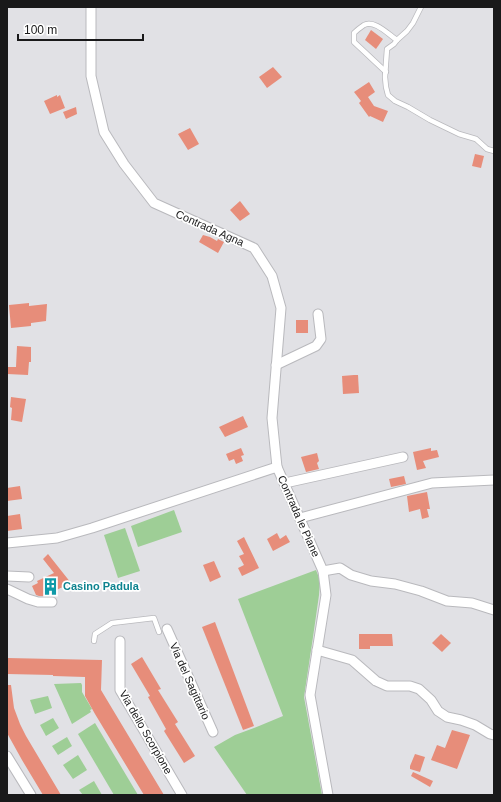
<svg xmlns="http://www.w3.org/2000/svg" width="501" height="802" font-family="Helvetica,sans-serif">
<style>
.green{fill:#9ece96}
.building{fill:#e78d7a}
.lines{fill:none;stroke-linecap:round;stroke-linejoin:round}
.lane-casing{stroke:#b9b9bd;stroke-width:6}
.street-casing{stroke:#b9b9bd;stroke-width:11}
.lane{stroke:#fff;stroke-width:4.5}
.street{stroke:#fff;stroke-width:9}
.labels{text-anchor:middle;stroke-width:3.5;stroke-linejoin:round;paint-order:stroke}
.street-label{font-size:11px;fill:#19191a;stroke:#fff}
.culture-label{font-size:11px;font-weight:bold;fill:#0d838f;stroke:#fff;text-anchor:start}
</style>
<rect width="100%" height="100%" fill="#e1e1e5"/>
<!-- green -->
<g class="green">
<polygon points="174,510 182,532 138,547 131,526"/>
<polygon points="125,528 140,571 118,578 104,535"/>
<polygon points="316,570 320,580 319,595 313,637 304,697 322,795 247,795 214,747 235,735 259,726 283,716 238,599"/>
<polygon points="81,683 82,685 82,692 92,709 90,710 91,712 72,724 54,684"/>
<polygon points="48,696 52,708 35,714 30,700"/>
<polygon points="53,718 59,728 46,736 40,725"/>
<polygon points="95,723 138,795 114,795 78,734"/>
<polygon points="67,737 72,746 58,755 52,746"/>
<polygon points="78,755 87,770 73,779 63,765"/>
<polygon points="94,781 102,795 83,795 79,790"/>
</g>
<!-- building -->
<g class="building">
<polygon points="371,30 383,39 376,49 365,40"/>
<polygon points="273,67 282,77 267,88 259,77"/>
<polygon points="369,82 375,92 368,97 374,106 388,111 383,122 370,116 369,117 359,103 361,101 354,92"/>
<polygon points="57,95 57,97 60,95 65,108 50,114 44,101"/>
<polygon points="76,107 77,114 66,119 63,112"/>
<polygon points="190,128 199,144 188,150 178,134"/>
<polygon points="475,154 484,156 481,168 472,166"/>
<polygon points="240,201 250,214 240,221 230,210"/>
<polygon points="203,235 210,237 217,241 218,239 224,242 218,253 199,242"/>
<polygon points="29,303 29,306 47,304 46,321 31,323 31,326 11,328 9,305"/>
<rect x="296" y="320" width="12" height="13"/>
<polygon points="17,346 31,347 31,362 29,362 28,375 7,374 7,367 16,367"/>
<polygon points="354,375 358,375 359,393 343,394 342,376"/>
<polygon points="11,397 26,399 22,422 11,420 12,408 10,407"/>
<polygon points="243,416 248,427 225,437 219,427"/>
<polygon points="241,448 244,455 241,456 243,461 236,464 234,459 229,461 226,454"/>
<polygon points="431,448 431,451 437,450 439,457 423,461 426,468 417,470 413,452"/>
<polygon points="317,453 319,461 317,463 319,469 306,472 301,457"/>
<polygon points="404,476 406,484 391,487 389,479"/>
<polygon points="20,486 22,499 7,501 7,488"/>
<polygon points="427,492 430,509 427,509 429,517 422,519 420,509 409,512 407,496"/>
<polygon points="20,514 22,529 7,531 7,516"/>
<polygon points="277,533 280,539 286,535 290,542 273,551 267,539"/>
<polygon points="244,537 259,568 242,576 238,568 244,565 239,556 244,554 237,541"/>
<polygon points="48,554 71,583 44,596 39,596 36,595 32,586 38,583 37,581 54,573 43,559"/>
<polygon points="214,561 221,577 210,582 203,565"/>
<polygon points="215,622 254,726 243,730 202,627"/>
<polygon points="359,634 392,634 393,646 370,646 370,649 359,649"/>
<polygon points="441,634 451,643 442,652 432,643"/>
<polygon points="142,657 161,689 158,690 178,722 175,724 195,756 184,763 164,731 166,729 148,697 150,696 131,664"/>
<polygon points="7,658 102,660 101,690 164,795 144,795 95,714 85,696 85,677 53,676 53,675 7,674"/>
<polygon points="7,685 11,685 14,708 20,724 26,736 61,795 43,795 22,760 7,733"/>
<polygon points="452,730 470,735 457,769 431,760 437,745 445,748"/>
<polygon points="415,754 425,757 420,772 410,769 410,766"/>
<polygon points="413,772 433,781 430,787 411,776"/>
</g>
<g class="lines">
<defs>
<g id="lane">
<polyline points="421,7 413,23 407,31 397,40 394,44 387,49 385,77 386,87 388,95 395,101 408,107 430,120 459,134 476,139 487,149 494,151"/>
<path d="M386,72L354,42V33C357,30 361,27 364,25C374,19 389,35 397,40"/>
<polyline points="94,641 95,634 112,623 154,618 159,632"/>
</g>
<g id="street">
<polyline points="91,7 91,76 104,132 124,164 154,203 254,248 272,276 281,308 272,418 277,467"/>
<polyline points="276,365 316,346 321,339 318,314"/>
<polyline points="285,483 403,457"/>
<polyline points="300,518 432,483 494,480"/>
<polyline points="7,543 57,538 92,528 277,467 323,571 326,595 310,695 328,795"/>
<polyline points="323,571 340,568 351,575 371,581 395,584 421,591 447,601 472,603 494,610"/>
<polyline points="7,576 29,577"/>
<polyline points="7,589 28,599 38,602 52,602"/>
<polyline points="167,629 213,732"/>
<polyline points="120,641 120,690 182,795"/>
<polyline points="317,650 352,660 376,681 387,686 410,686 419,689 431,700 438,711 447,717 461,720 475,725 490,734 494,735"/>
<polyline points="7,756 31,795"/>
</g>
</defs>
<!-- lane casing -->
<use href="#lane" class="lane-casing"/>
<!-- street casing -->
<use href="#street" class="street-casing"/>
<!-- lane -->
<use href="#lane" class="lane"/>
<!-- street -->
<use href="#street" class="street"/>
</g>
<!-- icons -->
<defs>
<symbol id="building-bare" viewBox="-9 -9 18 18"><path d="M-4-6H4V6H1V3H-1V6H-4ZM-2.5-4.3h1.7v1.8h-1.7ZM.8-4.3h1.7v1.8H.8ZM-2.5-1h1.7V.8h-1.7ZM.8-1h1.7V.8H.8Z" fill="#0f9aa8" stroke="#fff" stroke-width="2.5" paint-order="stroke"/></symbol>
</defs>
<g fill-rule="evenodd">
<use href="#building-bare" x="38" y="574" width="25" height="25"/>
</g>
<g class="labels">
<!-- street labels -->
<g class="street-label">
<text transform="translate(210 228) rotate(24)" y="4">Contrada Agna</text>
<text transform="translate(299 516) rotate(66)" y="4">Contrada le Piane</text>
<text transform="translate(190 681) rotate(66)" y="4">Via del Sagittario</text>
<text transform="translate(146 732) rotate(60)" y="4">Via dello Scorpione</text>
</g>
<!-- culture labels -->
<g class="culture-label">
<text x="63" y="590">Casino Padula</text>
</g>
</g>
<!-- border -->
<rect width="501" height="802" fill="none" stroke="#19191a" stroke-width="16"/>
<!-- scale -->
<path d="M18 34v6h125v-6" fill="none" stroke="#19191a" stroke-width="2"/>
<text x="24" y="34" font-size="12" fill="#19191a" stroke="#ffffff" stroke-width="3" paint-order="stroke">100 m</text>
</svg>
